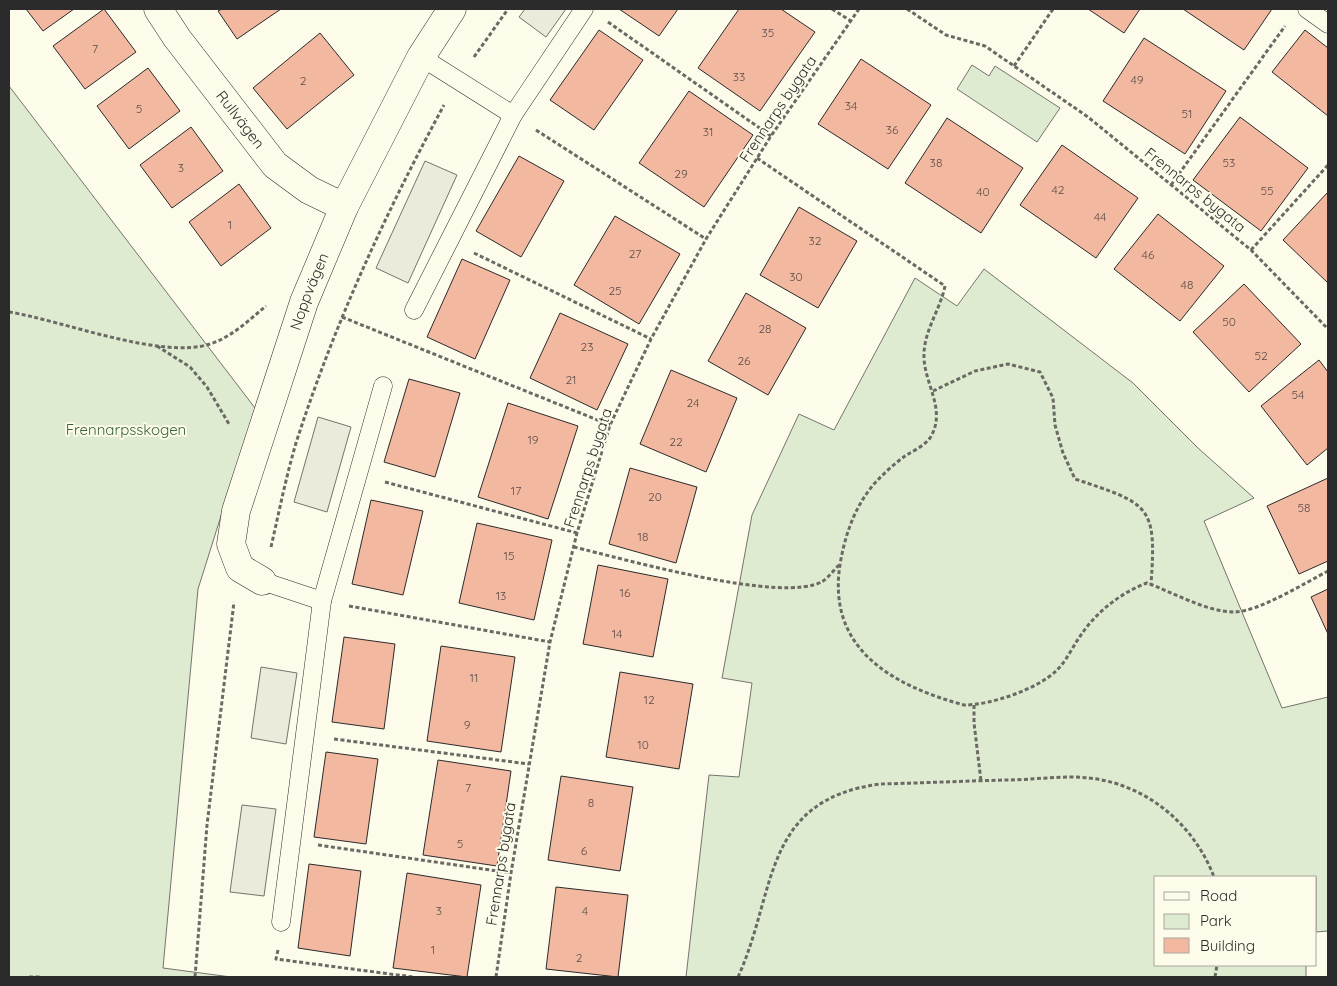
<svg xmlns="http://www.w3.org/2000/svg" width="1337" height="986" font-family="Quicksand,sans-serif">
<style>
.green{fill:#deebd1;stroke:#74746e}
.parking{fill:#eceadb;stroke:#74746e}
.building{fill:#f2b8a0;stroke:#2b2b2b}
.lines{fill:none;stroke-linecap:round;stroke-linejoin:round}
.lane-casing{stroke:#2b2b2b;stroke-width:19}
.street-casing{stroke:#2b2b2b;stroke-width:29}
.path{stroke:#6a6964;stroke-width:3;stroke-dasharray:4 2.5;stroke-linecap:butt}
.lane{stroke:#fdfbea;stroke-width:18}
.street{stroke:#fdfbea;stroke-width:28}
.labels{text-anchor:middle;stroke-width:4;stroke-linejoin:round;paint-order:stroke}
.number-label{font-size:12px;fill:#5d4e48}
.street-label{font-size:15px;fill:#2b2b2b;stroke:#fdfbea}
.park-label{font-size:15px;fill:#34623c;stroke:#fdfbea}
</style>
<rect width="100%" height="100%" fill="#fdfbea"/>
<!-- green -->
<g class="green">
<polygon points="972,65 989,76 995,66 1060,108 1037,142 957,89"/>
<polygon points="9,86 255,408 198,589 163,968 231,977 9,977"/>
<polygon points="984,269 1133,383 1198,448 1254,498 1204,521 1282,708 1328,697 1328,931 1316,932 1316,877 1156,877 1156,965 1306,965 1306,977 686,977 709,775 739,777 752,683 722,678 752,515 799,414 834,430 915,278 957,306"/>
</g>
<!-- parking -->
<g class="parking">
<polygon points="525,9 566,9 546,37 519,17"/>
<polygon points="425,161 457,175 408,283 376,268"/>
<polygon points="318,417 351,427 327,512 294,502"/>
<polygon points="261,667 297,673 286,744 251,738"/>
<polygon points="242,805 276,809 264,896 230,892"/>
</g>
<!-- building -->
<g class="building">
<polygon points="26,9 74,9 43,31"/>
<polygon points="104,9 136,52 85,89 53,46"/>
<polygon points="222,9 281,9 237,39 218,11"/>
<polygon points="619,9 678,9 659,36"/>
<polygon points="739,9 781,9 815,32 760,111 698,68"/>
<polygon points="1088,9 1140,9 1124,33"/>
<polygon points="1183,9 1272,9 1244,50"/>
<polygon points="599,30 643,60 594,130 550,100"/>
<polygon points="1305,30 1328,48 1328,116 1272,72"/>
<polygon points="320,33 354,75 287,129 253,88"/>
<polygon points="1144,38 1226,91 1185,154 1103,101"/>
<polygon points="861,59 931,105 888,169 818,124"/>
<polygon points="148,68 180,111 129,149 97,106"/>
<polygon points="689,91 753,135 704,207 639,163"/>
<polygon points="1240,117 1308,168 1261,231 1193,180"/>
<polygon points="947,118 1023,168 981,233 905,183"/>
<polygon points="191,127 223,171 172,208 140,165"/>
<polygon points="1062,145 1138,198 1096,258 1020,205"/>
<polygon points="519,156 564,181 521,257 476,231"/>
<polygon points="239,184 271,228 221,266 189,222"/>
<polygon points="1328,192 1328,283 1283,240"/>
<polygon points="799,207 857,241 818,308 760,275"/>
<polygon points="1158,214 1224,266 1180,321 1114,269"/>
<polygon points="615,216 680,254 639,324 574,285"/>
<polygon points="462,259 510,280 475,359 427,337"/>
<polygon points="1244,284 1301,344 1249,392 1193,332"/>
<polygon points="746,293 806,328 768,395 708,361"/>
<polygon points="560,313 628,344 597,410 530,378"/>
<polygon points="1319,360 1328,372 1328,448 1307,465 1261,406"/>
<polygon points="671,370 737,398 706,472 640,444"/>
<polygon points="409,379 460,393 435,477 384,462"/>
<polygon points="508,403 578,426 548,519 478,497"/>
<polygon points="630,468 697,487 676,563 609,544"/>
<polygon points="1328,478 1328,561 1299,574 1267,506"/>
<polygon points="371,500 423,511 403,595 352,584"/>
<polygon points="477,523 552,540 534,620 459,603"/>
<polygon points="598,565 668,579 653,657 583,644"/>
<polygon points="1328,589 1328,634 1311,597"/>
<polygon points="344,637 395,644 384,729 332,722"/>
<polygon points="441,646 515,657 501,752 427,741"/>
<polygon points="620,672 693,684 679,769 606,757"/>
<polygon points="326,752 378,759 366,844 314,837"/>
<polygon points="438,760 511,771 497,866 423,855"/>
<polygon points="561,776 633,787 620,871 548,860"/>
<polygon points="309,864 361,871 350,956 298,948"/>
<polygon points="407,873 481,885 467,977 393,968"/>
<polygon points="556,887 628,895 618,977 546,969"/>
</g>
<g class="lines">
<defs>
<g id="lane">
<polyline points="1307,9 1328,24"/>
<polyline points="421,57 513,115"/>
<polyline points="414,310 513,115 584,9"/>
<polyline points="262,581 322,601"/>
<polyline points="281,922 322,601 383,386"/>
</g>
<g id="street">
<path id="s1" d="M158,9L177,38L275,165L309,190L344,207"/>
<path id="s2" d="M262,581L240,568L231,544L236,511L304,302L344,207L421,57L452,9"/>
</g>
</defs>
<!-- lane casing -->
<use href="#lane" class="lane-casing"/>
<!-- street casing -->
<use href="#street" class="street-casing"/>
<!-- path -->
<g class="path">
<polyline points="832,9 851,21"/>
<polyline points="907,9 946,35 985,46 1088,117 1251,250 1328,329"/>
<polyline points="608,22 771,136"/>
<polyline points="474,57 508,9"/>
<polyline points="1014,66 1053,9"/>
<polyline points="536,130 706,239"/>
<path d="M757,158L945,286C940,311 923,331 924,358C925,385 947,411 930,438C924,446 913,451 905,456C894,464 883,474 874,484C856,505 846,532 841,559C824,647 890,685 964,705C991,705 1038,689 1057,670C1067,660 1073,646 1081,635C1096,612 1122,592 1147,583C1172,592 1207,612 1234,612C1258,612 1305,583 1328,571"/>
<polyline points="1171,185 1285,26"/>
<polyline points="1251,250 1328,165"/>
<polyline points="474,253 651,339"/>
<path d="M9,312C61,320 161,360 210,344C232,337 249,320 266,306"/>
<polyline points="342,317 610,425"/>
<polyline points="157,346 190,367 207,387 229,424"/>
<path d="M933,391L975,371L1008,364L1040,372L1053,398L1055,425L1063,453L1075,479C1149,504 1157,504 1151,584"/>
<polyline points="385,482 577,533"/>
<path d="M271,547C279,512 286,477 296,443C334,325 385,214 444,105"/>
<path d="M574,547C620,558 785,605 823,581C829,577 834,570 839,565"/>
<polyline points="349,606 550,642"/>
<polyline points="974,705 974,723 981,781"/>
<polyline points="334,739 529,764"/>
<polyline points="318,845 511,873"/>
<polyline points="278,950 276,959 413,977"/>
<polyline points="29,977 40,977"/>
<polyline points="195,977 207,825 234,602"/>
<polyline points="496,977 511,873 550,642 577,533 610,425 651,339 706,239 771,136 859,9"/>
<path d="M738,977C777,892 761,800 880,784C922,783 964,781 1006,780C1033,780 1063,775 1089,778C1146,784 1194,824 1214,877"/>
<polyline points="1215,977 1217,965"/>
</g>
<!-- lane -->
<use href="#lane" class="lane"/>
<!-- street -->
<use href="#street" class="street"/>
</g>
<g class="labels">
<!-- number labels -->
<g class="number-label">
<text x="768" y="37">35</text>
<text x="95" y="53">7</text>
<text x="739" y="81">33</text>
<text x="1137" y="84">49</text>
<text x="303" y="85">2</text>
<text x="851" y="110">34</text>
<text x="139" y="113">5</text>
<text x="1187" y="118">51</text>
<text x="892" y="134">36</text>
<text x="708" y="136">31</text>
<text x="936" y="167">38</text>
<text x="1229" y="167">53</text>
<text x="181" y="172">3</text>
<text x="681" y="178">29</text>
<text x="1058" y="194">42</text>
<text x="1267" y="195">55</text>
<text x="983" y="196">40</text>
<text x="1100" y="221">44</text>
<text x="230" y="229">1</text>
<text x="815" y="245">32</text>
<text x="635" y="258">27</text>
<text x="1148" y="259">46</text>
<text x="796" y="281">30</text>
<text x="1187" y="289">48</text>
<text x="615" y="295">25</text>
<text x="1229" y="326">50</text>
<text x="765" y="333">28</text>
<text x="587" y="351">23</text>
<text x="1261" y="360">52</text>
<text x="744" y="365">26</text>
<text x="571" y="384">21</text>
<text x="1298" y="399">54</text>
<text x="693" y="407">24</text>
<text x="533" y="444">19</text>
<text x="676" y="446">22</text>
<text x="516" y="495">17</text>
<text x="655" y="501">20</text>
<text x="1304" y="512">58</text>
<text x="643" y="541">18</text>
<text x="509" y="560">15</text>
<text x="625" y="597">16</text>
<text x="501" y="600">13</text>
<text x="617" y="638">14</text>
<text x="474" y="682">11</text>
<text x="649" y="704">12</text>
<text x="467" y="729">9</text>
<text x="643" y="749">10</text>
<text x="468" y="792">7</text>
<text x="591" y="807">8</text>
<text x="460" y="848">5</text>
<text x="584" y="855">6</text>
<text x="439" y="915">3</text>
<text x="585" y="915">4</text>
<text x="433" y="954">1</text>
<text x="579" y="962">2</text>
</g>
<!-- street labels -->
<g class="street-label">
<text transform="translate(778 109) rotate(-56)" y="5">Frennarps bygata</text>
<text dy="5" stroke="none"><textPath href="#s1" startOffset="138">Rullvägen</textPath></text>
<text transform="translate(1195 190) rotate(39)" y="5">Frennarps bygata</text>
<text dy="5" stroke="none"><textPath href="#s2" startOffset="316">Noppvägen</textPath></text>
<text transform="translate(588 468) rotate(-72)" y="5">Frennarps bygata</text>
<text transform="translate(501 864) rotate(-81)" y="5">Frennarps bygata</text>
</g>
<!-- park labels -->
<g class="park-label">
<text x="126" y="435">Frennarpsskogen</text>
</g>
</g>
<!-- border -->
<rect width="1337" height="986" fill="none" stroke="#2b2b2b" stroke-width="20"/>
<!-- legend -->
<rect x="1154" y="876" width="162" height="90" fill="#fdfbea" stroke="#a9a89e"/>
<rect x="1164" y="892" width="25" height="8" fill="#fdfbea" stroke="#a9a89e"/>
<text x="1200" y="901" font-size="15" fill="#2b2b2b">Road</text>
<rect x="1164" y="914" width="25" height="15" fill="#deebd1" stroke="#a9a89e"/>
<text x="1200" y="926" font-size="15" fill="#2b2b2b">Park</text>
<rect x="1164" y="938" width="25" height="15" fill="#f2b8a0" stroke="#a9a89e"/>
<text x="1200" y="951" font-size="15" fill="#2b2b2b">Building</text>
</svg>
